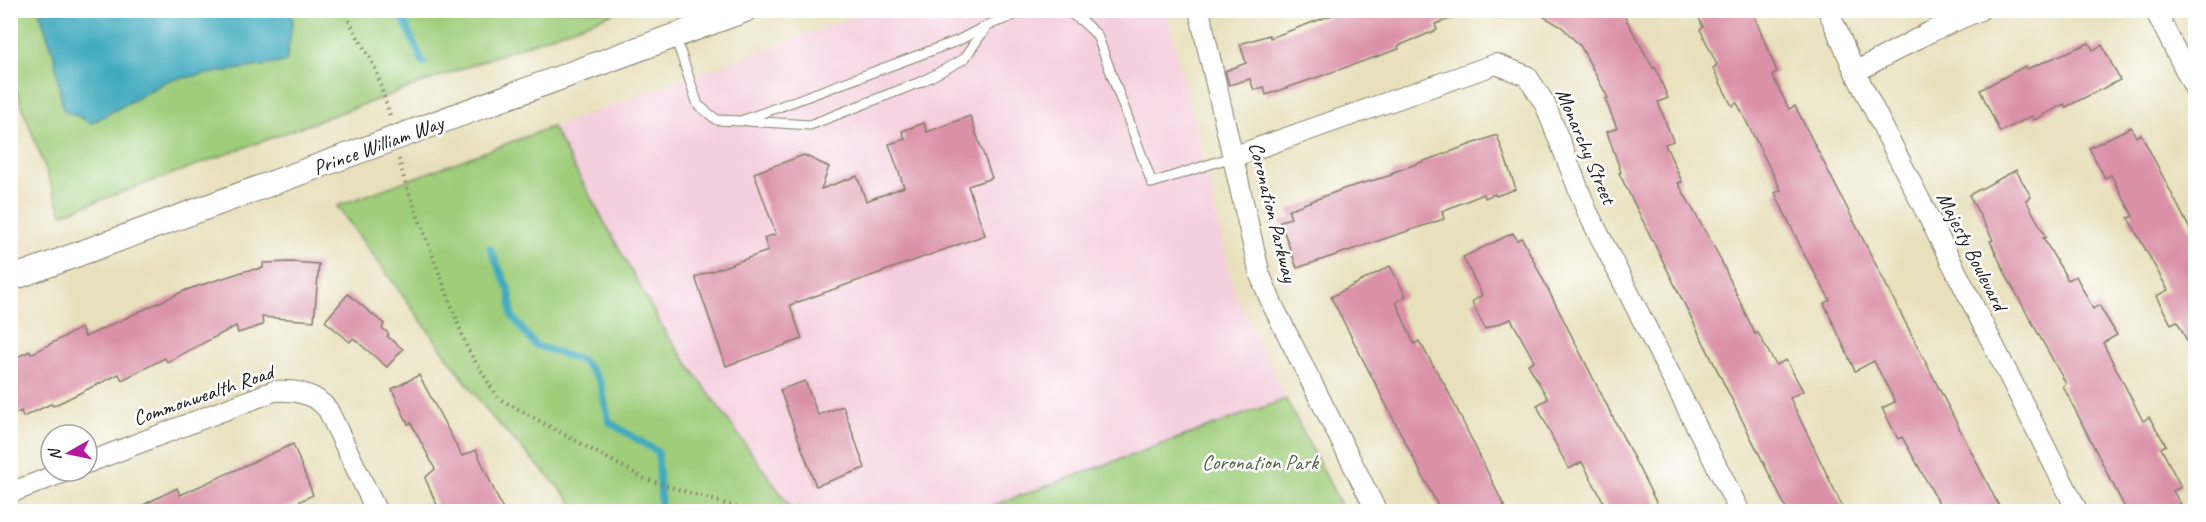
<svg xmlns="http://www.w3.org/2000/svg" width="2206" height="522" font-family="Caveat,sans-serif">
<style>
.built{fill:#f4cfdd}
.green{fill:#9fcd7a;stroke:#5e744b;stroke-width:1.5}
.water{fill:#3faabe;stroke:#2e636d;stroke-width:1.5}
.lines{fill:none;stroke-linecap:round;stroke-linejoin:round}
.stream{stroke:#3faabe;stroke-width:7}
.building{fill:#da90a7}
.service-casing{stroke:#827e6c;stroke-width:11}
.minor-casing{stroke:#827e6c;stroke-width:22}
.tertiary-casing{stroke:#827e6c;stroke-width:26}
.path{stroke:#827e6c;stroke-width:4;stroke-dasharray:1.5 4.5;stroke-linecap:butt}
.service{stroke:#fff;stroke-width:9}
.minor{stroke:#fff;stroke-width:20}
.tertiary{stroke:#fff;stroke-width:24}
.labels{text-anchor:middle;stroke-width:5;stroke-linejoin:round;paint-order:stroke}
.street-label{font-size:21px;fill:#1c1c1c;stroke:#fff}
.park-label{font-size:21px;fill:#506342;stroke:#fff}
</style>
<rect width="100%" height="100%" fill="#fff"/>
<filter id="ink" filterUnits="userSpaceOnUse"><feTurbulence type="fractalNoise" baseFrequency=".0167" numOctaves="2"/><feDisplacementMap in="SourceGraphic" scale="12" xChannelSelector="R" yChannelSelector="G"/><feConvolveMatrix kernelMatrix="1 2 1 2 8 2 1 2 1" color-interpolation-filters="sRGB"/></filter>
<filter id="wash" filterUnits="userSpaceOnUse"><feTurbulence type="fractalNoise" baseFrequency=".008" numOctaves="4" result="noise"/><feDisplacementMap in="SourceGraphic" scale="24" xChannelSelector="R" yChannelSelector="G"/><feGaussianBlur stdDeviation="1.35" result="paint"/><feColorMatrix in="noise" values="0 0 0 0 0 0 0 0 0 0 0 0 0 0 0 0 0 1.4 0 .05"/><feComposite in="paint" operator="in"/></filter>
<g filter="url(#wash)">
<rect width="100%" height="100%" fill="#e8e0bc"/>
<!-- built -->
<polygon class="built" points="871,11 1167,11 1235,292 1286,399 978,511 793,511 665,332 552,127"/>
<!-- green -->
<g class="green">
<polygon points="11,11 620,11 62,214 11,76"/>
<polygon points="552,127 665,332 793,511 578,511 565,494 491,416 337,206"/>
<polygon points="1286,399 1344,511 978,511"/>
</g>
<!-- water -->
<polygon class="water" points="290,10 293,20 286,62 169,80 92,123 63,110 54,55 39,11"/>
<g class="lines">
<!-- stream -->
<g class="stream">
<polyline points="399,10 423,63"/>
<polyline points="490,248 510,293 512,316 535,345 583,361 600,381 609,422 658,452 661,506 666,512"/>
</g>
</g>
<g id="blocks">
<!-- building -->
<g class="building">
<polygon points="1346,10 1466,10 1466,14 1435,24 1437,30 1398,46 1399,49 1266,95 1264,87 1254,90 1250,79 1229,85 1225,71 1246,63 1240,44 1269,35 1270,38"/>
<polygon points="1532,10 1621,10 1653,68 1655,67 1668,98 1658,102 1673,141 1665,144 1682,182 1678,183 1718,254 1755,334 1758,333 1776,365 1786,360 1803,391 1790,398 1845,512 1788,512 1619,173 1621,172 1607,132 1617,128 1605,99 1608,98 1581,47 1562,27"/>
<polygon points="1695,10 1752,10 1777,72 1772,75 1789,109 1795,106 2002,512 1944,512 1902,437 1898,439 1882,408 1895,402 1874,361 1855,371 1824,303 1830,300 1806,258 1775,193 1781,190 1737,103 1732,106 1713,68 1717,65 1700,29 1703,27"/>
<polygon points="2089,43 2093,50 2102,45 2120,80 2066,107 2064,104 2034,120 2032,116 2000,132 1980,90 2025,66 2027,69"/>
<polygon points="970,116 992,178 968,186 985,235 790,305 802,339 726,366 695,277 768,251 764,238 776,234 754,173 804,155 829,167 821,189 857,176 866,201 904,187 889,144 905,139 902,131 924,123 927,132"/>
<polygon points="2131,127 2136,137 2141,134 2196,241 2196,359 2177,321 2171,324 2156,296 2168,290 2128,218 2133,216 2111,175 2105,178 2089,148"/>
<polygon points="1497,135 1516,189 1496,196 1495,194 1485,198 1484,194 1442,211 1444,219 1297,268 1280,221 1291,218 1288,210 1346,188 1392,175 1391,173"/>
<polygon points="2016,170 2031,197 2026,200 2046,237 2043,238 2068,280 2076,276 2093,309 2099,305 2117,335 2103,343 2143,421 2149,417 2166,445 2161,448 2181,487 2173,491 2185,512 2127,512 2063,386 2066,384 2008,279 1990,241 1993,240 1969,195"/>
<polygon points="1513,233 1517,240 1522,238 1661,512 1609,512 1582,462 1569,469 1554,441 1537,405 1548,399 1528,364 1534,361 1511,319 1485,329 1472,302 1482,295 1463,257"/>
<polygon points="292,262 319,264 314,321 262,317 263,325 238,333 236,326 167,362 165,358 122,380 119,374 53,406 51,404 23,417 21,411 10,416 10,360 30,351 31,354 81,328 85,337 186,290 245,271 263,268 263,263"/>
<polygon points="1390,266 1406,296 1396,302 1414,344 1419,341 1446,387 1507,512 1441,512 1331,297"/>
<polygon points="348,294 384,324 382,328 389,334 387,336 403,349 387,367 353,338 350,342 325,321"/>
<polygon points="419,375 462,456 476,450 504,512 440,512 425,478 435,469 411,423 408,424 392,389"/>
<polygon points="805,381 818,415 843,406 865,468 816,486 780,390"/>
<polygon points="293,444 313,495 278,512 129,512 177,488 180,495"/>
</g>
</g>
</g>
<g filter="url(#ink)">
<use href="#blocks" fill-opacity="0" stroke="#827e6c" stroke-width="1.5"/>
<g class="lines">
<defs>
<g id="service">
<polyline points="1065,10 1082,21 1097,35 1152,183 1235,156"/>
<polyline points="675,36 698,105 717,120 741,121 957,41 988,25 1028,10"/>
<polyline points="747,121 810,125 923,81 964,59 985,29"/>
</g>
<g id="minor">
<polyline points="1199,10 1260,275 1273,306 1377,512"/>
<polyline points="1828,10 1855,72 2078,512"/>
<polyline points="2155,10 2196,91"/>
<polyline points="1855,72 1930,32 1980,10"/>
<polyline points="1235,156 1496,64 1527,76 1545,104 1587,211 1740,512"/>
<path d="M87,463L274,391C295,390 315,393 328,410L377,512"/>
<polyline points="10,493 67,471"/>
</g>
<polyline id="tertiary" points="10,279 745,10"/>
</defs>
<!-- service casing -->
<use href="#service" class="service-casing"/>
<!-- minor casing -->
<use href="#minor" class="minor-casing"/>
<!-- tertiary casing -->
<use href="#tertiary" class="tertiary-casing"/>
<!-- path -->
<g class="path">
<polyline points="343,10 376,70 390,116"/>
<polyline points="399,159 404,179 468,350 498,398 645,479 752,512"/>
</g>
<!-- service -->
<use href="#service" class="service"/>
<!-- minor -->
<use href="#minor" class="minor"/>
<!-- tertiary -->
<use href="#tertiary" class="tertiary"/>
</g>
</g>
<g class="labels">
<!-- street labels -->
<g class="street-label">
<text transform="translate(378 145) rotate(-20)" y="7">Prince William Way</text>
<text transform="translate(1586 146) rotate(67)" y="7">Monarchy Street</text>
<text transform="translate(1273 212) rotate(76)" y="7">Coronation Parkway</text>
<text transform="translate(1972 251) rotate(63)" y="7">Majesty Boulevard</text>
<text transform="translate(203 395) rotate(-19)" y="7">Commonwealth Road</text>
</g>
<!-- park labels -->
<g class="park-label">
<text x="1260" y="469">Coronation Park</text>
</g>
</g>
<!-- margin -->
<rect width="2206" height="522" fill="none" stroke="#fff" stroke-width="36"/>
<!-- north arrow -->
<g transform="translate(69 453) rotate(261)"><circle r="28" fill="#ffffff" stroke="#a4a4a4" stroke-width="1.5"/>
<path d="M0-4.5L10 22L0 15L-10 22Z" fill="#b5179e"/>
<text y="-9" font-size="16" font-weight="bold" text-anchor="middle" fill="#1c1c1c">N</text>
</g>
</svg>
